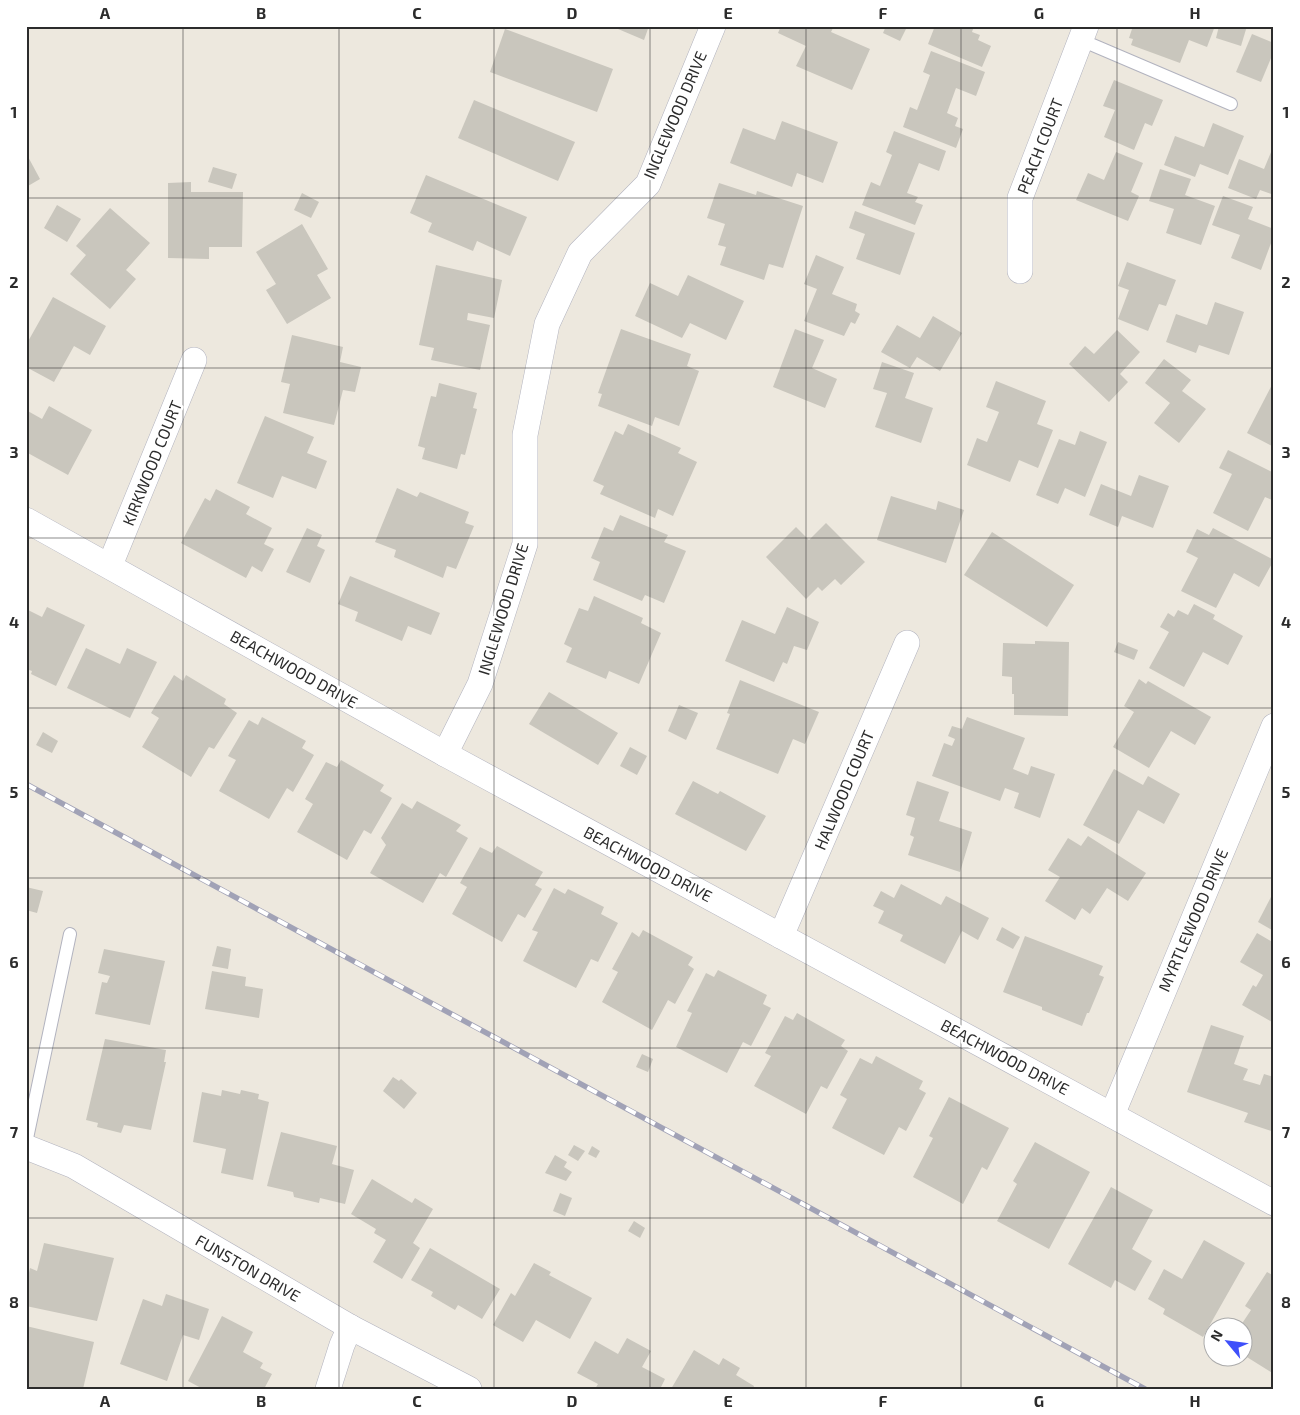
<svg xmlns="http://www.w3.org/2000/svg" width="1300" height="1415" font-family="'Exo 2',sans-serif">
<style>
.building{fill:#c9c6bd}
.lines{fill:none;stroke-linecap:round;stroke-linejoin:round}
.lane-casing{stroke:#b2b3bf;stroke-width:14}
.street-casing{stroke:#b2b3bf;stroke-width:26}
.lane{stroke:#fff;stroke-width:12}
.street{stroke:#fff;stroke-width:25}
.rail-casing{stroke:#a1a2b6;stroke-width:5.5}
.rail{stroke:#fff;stroke-width:4;stroke-dasharray:11;stroke-linecap:butt}
.grid{fill:none;stroke:#2c2c2c;stroke-width:1;stroke-opacity:0.55}
.labels{text-anchor:middle;stroke-width:5;stroke-linejoin:round;paint-order:stroke}
.street-label{font-size:16px;fill:#2c2c2c;stroke:#fff}
.neatline{fill:none;stroke:#2c2c2c;stroke-width:2}
.grid-label{font-size:16px;text-anchor:middle;font-weight:bold;fill:#2c2c2c}
</style>
<rect width="100%" height="100%" fill="#ede8de"/>
<!-- building -->
<g class="building">
<polygon points="611,26 649,26 644,40"/>
<polygon points="781,26 834,26 831,32 870,49 852,90 796,66 806,46 778,33"/>
<polygon points="886,26 900,26 906,29 900,41 883,33"/>
<polygon points="935,26 974,26 972,32 980,35 978,40 991,46 982,67 928,44"/>
<polygon points="1133,26 1215,26 1207,47 1189,40 1180,63 1131,45 1133,39 1129,38"/>
<polygon points="1219,26 1247,26 1241,46 1216,38"/>
<polygon points="505,29 613,69 597,112 490,72"/>
<polygon points="1252,34 1274,43 1274,51 1261,82 1236,72"/>
<polygon points="931,51 985,72 976,96 956,88 947,113 958,118 955,126 963,129 956,148 903,127 910,107 917,110 930,75 923,72"/>
<polygon points="1114,80 1163,100 1152,126 1145,123 1134,150 1104,137 1115,110 1103,106"/>
<polygon points="474,100 575,142 558,181 458,138"/>
<polygon points="782,121 838,142 823,183 797,173 792,187 730,163 743,128 775,140"/>
<polygon points="1213,123 1244,136 1228,175 1200,164 1195,177 1164,165 1175,136 1204,147"/>
<polygon points="894,131 946,151 939,171 919,163 907,193 918,197 915,202 923,205 915,225 862,205 871,182 880,186 892,155 886,152"/>
<polygon points="1274,145 1274,195 1260,190 1256,199 1228,188 1239,159 1264,169"/>
<polygon points="1116,152 1143,163 1131,192 1139,196 1128,221 1076,200 1088,173 1104,180"/>
<polygon points="26,153 40,179 28,186 26,183"/>
<polygon points="213,167 237,174 232,189 208,182"/>
<polygon points="1160,169 1191,179 1185,195 1215,206 1201,245 1166,233 1174,209 1149,201"/>
<polygon points="426,175 527,217 510,256 477,241 473,251 428,232 432,223 410,213"/>
<polygon points="191,182 191,192 243,192 242,247 209,247 209,259 168,258 168,183"/>
<polygon points="719,183 756,195 757,191 803,206 783,268 769,264 764,280 720,265 726,247 718,245 725,224 707,218"/>
<polygon points="302,193 319,202 311,218 294,210"/>
<polygon points="1223,196 1253,207 1248,219 1274,229 1274,235 1261,270 1231,258 1240,235 1212,225"/>
<polygon points="57,205 81,219 67,242 44,228"/>
<polygon points="110,208 150,243 126,270 136,279 110,309 70,274 86,255 76,246"/>
<polygon points="855,211 915,233 900,275 856,259 865,234 849,228"/>
<polygon points="302,224 328,269 317,275 331,298 287,324 266,290 276,284 256,252"/>
<polygon points="816,255 844,267 832,294 857,304 855,311 860,314 855,324 851,322 844,336 804,321 817,289 804,284"/>
<polygon points="1127,262 1176,280 1166,306 1159,304 1148,331 1118,319 1129,290 1118,286"/>
<polygon points="436,265 502,280 494,318 468,313 467,320 490,325 480,370 431,360 434,348 419,345"/>
<polygon points="688,275 744,301 726,340 690,323 682,338 635,316 650,283 678,296"/>
<polygon points="53,297 106,326 90,355 74,346 54,382 26,367 26,345"/>
<polygon points="1215,302 1244,312 1229,355 1199,345 1196,353 1166,342 1176,314 1207,325"/>
<polygon points="933,316 962,333 940,371 917,357 910,368 881,352 897,325 920,338"/>
<polygon points="621,329 691,354 687,366 699,371 679,426 655,417 652,426 598,406 602,394 598,393"/>
<polygon points="795,329 824,340 812,368 837,379 825,408 773,387"/>
<polygon points="1117,330 1140,352 1120,374 1128,382 1109,402 1069,364 1085,346 1094,354"/>
<polygon points="292,335 343,347 340,362 361,367 355,392 343,390 334,425 283,413 290,384 281,382"/>
<polygon points="1164,359 1191,380 1182,391 1206,409 1179,443 1154,423 1170,403 1145,383"/>
<polygon points="882,362 914,373 905,398 933,408 921,443 875,427 887,393 873,389"/>
<polygon points="996,381 1046,401 1037,424 1053,430 1038,468 1019,460 1010,482 967,465 977,438 987,442 999,412 986,407"/>
<polygon points="1274,381 1274,447 1247,433"/>
<polygon points="439,383 477,393 473,408 477,409 465,455 461,454 457,469 422,459 425,448 418,446 431,396 436,397"/>
<polygon points="49,406 92,430 68,475 26,452 26,410 42,419"/>
<polygon points="265,416 314,437 307,453 327,461 316,489 282,476 273,498 237,483"/>
<polygon points="628,424 681,448 678,453 697,462 673,516 658,509 655,518 600,494 604,486 593,481 615,431 623,435"/>
<polygon points="1080,431 1107,442 1085,497 1065,488 1058,504 1036,495 1059,439 1075,445"/>
<polygon points="1228,450 1274,473 1274,501 1265,497 1248,531 1213,513 1232,474 1219,468"/>
<polygon points="1139,475 1169,486 1153,528 1122,516 1118,527 1089,515 1101,484 1131,496"/>
<polygon points="397,488 417,497 420,492 469,512 465,523 474,526 456,569 447,566 443,578 394,557 396,550 375,542"/>
<polygon points="216,489 250,507 246,514 272,528 264,544 274,549 262,572 252,566 246,578 181,543 205,498 210,501"/>
<polygon points="891,496 936,510 938,501 964,510 946,563 877,540"/>
<polygon points="620,515 668,535 664,542 686,551 664,603 645,595 642,601 593,580 600,562 591,558 604,527 613,531"/>
<polygon points="826,523 865,562 841,585 835,579 822,591 818,587 806,599 766,557 796,527 809,540"/>
<polygon points="307,528 322,535 317,546 325,550 310,583 286,572"/>
<polygon points="1213,528 1274,560 1259,587 1234,573 1216,608 1181,591 1198,558 1186,552 1197,529 1209,535"/>
<polygon points="992,532 1074,585 1047,627 964,575"/>
<polygon points="350,576 440,613 431,635 408,626 402,641 355,621 358,612 338,604"/>
<polygon points="594,596 643,618 641,623 661,633 639,684 609,671 606,679 566,662 572,648 564,644 579,608 588,611"/>
<polygon points="1194,604 1215,615 1213,619 1243,636 1228,665 1203,652 1184,687 1149,668 1169,632 1160,627 1168,613 1174,617 1178,610 1188,615"/>
<polygon points="47,607 85,625 56,686 31,674 32,671 26,669 26,609 42,617"/>
<polygon points="787,607 819,622 807,650 794,646 787,664 783,662 774,682 725,661 742,620 775,634"/>
<polygon points="1035,641 1069,642 1068,716 1014,715 1014,694 1012,694 1012,677 1002,676 1003,643 1035,644"/>
<polygon points="1118,642 1138,650 1134,660 1114,652"/>
<polygon points="86,648 120,664 127,648 157,662 130,718 67,688"/>
<polygon points="174,675 183,681 186,675 226,699 224,704 237,713 214,749 209,747 191,777 142,747 159,718 151,713"/>
<polygon points="1139,679 1146,684 1148,681 1211,717 1195,745 1171,731 1149,768 1113,747 1134,712 1124,706"/>
<polygon points="740,680 819,712 805,744 793,739 778,774 716,749 730,714 727,713"/>
<polygon points="549,692 618,733 598,765 529,724"/>
<polygon points="679,705 698,713 686,740 668,731"/>
<polygon points="262,717 306,741 302,748 314,755 293,792 287,788 269,819 219,791 236,760 228,756 249,720 258,725"/>
<polygon points="967,717 1025,738 1013,769 1028,775 1031,766 1055,774 1040,818 1014,808 1019,793 1005,788 1000,801 932,776 944,743 952,746 955,739 948,736 952,726 962,729"/>
<polygon points="43,732 58,741 52,753 36,745"/>
<polygon points="630,747 647,756 637,775 620,766"/>
<polygon points="341,760 384,785 380,791 392,798 371,834 364,830 347,860 297,832 313,804 305,799 326,762 337,767"/>
<polygon points="1114,769 1143,785 1148,776 1180,794 1164,824 1138,810 1119,844 1083,825"/>
<polygon points="693,781 718,794 720,791 766,816 746,851 675,814"/>
<polygon points="917,781 949,792 939,821 972,832 960,872 908,855 914,837 910,835 915,818 906,815"/>
<polygon points="417,801 461,825 456,831 468,838 446,877 440,873 423,903 370,873 386,845 381,838 402,803 412,809"/>
<polygon points="1088,836 1146,873 1128,901 1107,888 1090,914 1082,908 1075,920 1045,901 1060,877 1048,870 1068,838 1081,846"/>
<polygon points="497,846 543,872 535,885 542,889 525,918 518,914 502,942 452,914 467,887 460,883 480,847 492,853"/>
<polygon points="901,884 941,905 946,896 989,918 978,940 962,931 945,964 900,941 903,935 878,923 884,911 873,906 881,891 894,898"/>
<polygon points="26,887 43,891 37,913 26,910"/>
<polygon points="554,888 565,894 568,889 604,907 601,914 618,923 598,962 591,959 576,988 523,961 538,932 532,930"/>
<polygon points="1272,895 1274,896 1274,931 1258,922"/>
<polygon points="1002,927 1020,937 1013,949 996,940"/>
<polygon points="643,930 693,957 688,965 694,969 675,1004 668,1000 652,1030 602,1002 618,972 612,969 632,932 639,937"/>
<polygon points="1257,933 1274,943 1274,1023 1242,1005 1253,985 1256,987 1263,975 1240,962"/>
<polygon points="1025,936 1103,966 1099,975 1104,977 1089,1013 1087,1013 1082,1026 1042,1010 1042,1007 1003,992"/>
<polygon points="217,946 231,949 228,969 212,966"/>
<polygon points="104,949 165,961 150,1025 95,1014 102,982 107,983 110,976 98,973"/>
<polygon points="718,970 767,995 763,1004 771,1008 751,1046 743,1042 727,1073 676,1047 692,1013 687,1011 706,973 714,977"/>
<polygon points="212,971 246,977 245,986 263,989 259,1018 205,1009"/>
<polygon points="797,1013 845,1040 841,1046 848,1051 827,1089 821,1086 806,1114 754,1086 771,1056 765,1053 785,1016 793,1020"/>
<polygon points="1211,1025 1244,1036 1234,1064 1248,1069 1243,1080 1260,1085 1264,1074 1274,1077 1274,1132 1244,1122 1248,1113 1187,1092"/>
<polygon points="105,1039 166,1050 164,1062 166,1062 151,1130 124,1125 121,1133 97,1127 98,1123 86,1120"/>
<polygon points="642,1054 653,1059 648,1072 636,1067"/>
<polygon points="876,1056 923,1081 919,1089 926,1093 906,1131 899,1127 884,1155 832,1128 847,1099 840,1095 860,1058 872,1064"/>
<polygon points="393,1077 399,1081 401,1079 417,1093 404,1109 383,1091"/>
<polygon points="222,1090 240,1094 241,1090 259,1094 258,1099 269,1102 253,1180 221,1173 226,1149 193,1142 202,1092 221,1096"/>
<polygon points="949,1097 1009,1128 987,1170 982,1167 963,1204 913,1177 933,1138 929,1136"/>
<polygon points="281,1132 337,1146 332,1164 354,1170 345,1204 320,1198 319,1203 294,1197 293,1192 267,1186"/>
<polygon points="1035,1142 1090,1172 1049,1249 997,1221 1017,1184 1013,1181"/>
<polygon points="574,1145 585,1151 578,1161 568,1155"/>
<polygon points="592,1146 600,1151 596,1158 588,1154"/>
<polygon points="555,1155 567,1162 564,1167 572,1172 566,1181 545,1173"/>
<polygon points="372,1179 412,1203 415,1198 433,1209 413,1243 420,1248 402,1279 373,1262 386,1240 374,1233 376,1229 351,1214"/>
<polygon points="1111,1187 1153,1210 1132,1249 1152,1261 1135,1291 1115,1280 1111,1288 1068,1264"/>
<polygon points="560,1193 572,1198 565,1216 553,1211"/>
<polygon points="634,1221 645,1228 640,1238 628,1231"/>
<polygon points="1204,1240 1245,1263 1203,1337 1163,1314 1165,1309 1148,1299 1164,1269 1182,1279"/>
<polygon points="44,1243 114,1258 97,1321 26,1306 28,1295 26,1295 26,1287 30,1268 37,1271"/>
<polygon points="430,1248 500,1289 482,1319 458,1305 455,1310 431,1296 433,1292 411,1280"/>
<polygon points="534,1263 551,1272 549,1275 592,1298 570,1339 536,1320 523,1342 493,1325 511,1293 515,1296"/>
<polygon points="1267,1272 1274,1276 1274,1374 1242,1354 1242,1328 1239,1328 1251,1310 1245,1306"/>
<polygon points="166,1294 209,1309 199,1340 183,1335 167,1381 120,1364 143,1299 162,1306"/>
<polygon points="222,1316 253,1332 243,1352 263,1363 260,1368 272,1374 264,1389 203,1389 188,1381"/>
<polygon points="26,1326 94,1342 83,1389 26,1389"/>
<polygon points="627,1338 651,1351 642,1367 665,1379 660,1389 595,1389 598,1384 577,1373 595,1341 618,1354"/>
<polygon points="694,1350 719,1365 723,1358 740,1368 736,1375 754,1386 753,1389 671,1389"/>
</g>
<g class="lines">
<defs>
<g id="lane">
<polyline points="1081,40 1231,104"/>
<polyline points="26,1143 70,934"/>
</g>
<g id="street">
<polyline points="1020,271 1020,198 1086,26"/>
<polyline points="26,520 445,754 1274,1203"/>
<polyline points="110,565 194,360"/>
<polyline points="445,754 480,684 525,544 525,435 547,324 580,253 648,184 713,26"/>
<polyline points="781,936 907,643"/>
<polyline points="1112,1115 1274,726"/>
<polyline points="26,1147 74,1166 350,1327 469,1389"/>
<polyline points="328,1389 342,1345 350,1327"/>
</g>
</defs>
<!-- lane casing -->
<use href="#lane" class="lane-casing"/>
<!-- street casing -->
<use href="#street" class="street-casing"/>
<!-- lane -->
<use href="#lane" class="lane"/>
<!-- street -->
<use href="#street" class="street"/>
<defs>
<polyline id="rail" points="26,784 1145,1389"/>
</defs>
<!-- rail casing -->
<use href="#rail" class="rail-casing"/>
<!-- rail -->
<use href="#rail" class="rail"/>
</g>
<!-- grid -->
<path class="grid" d="M183,26V1389M339,26V1389M494,26V1389M650,26V1389M806,26V1389M961,26V1389M1117,26V1389M26,198H1274M26,368H1274M26,538H1274M26,708H1274M26,878H1274M26,1048H1274M26,1218H1274"/>
<g class="labels">
<!-- street labels -->
<g class="street-label">
<text transform="translate(675 115) rotate(-67)" y="6">INGLEWOOD DRIVE</text>
<text transform="translate(1040 146) rotate(-69)" y="6">PEACH COURT</text>
<text transform="translate(152 463) rotate(-68)" y="6">KIRKWOOD COURT</text>
<text transform="translate(503 609) rotate(-73)" y="6">INGLEWOOD DRIVE</text>
<text transform="translate(294 669) rotate(29)" y="6">BEACHWOOD DRIVE</text>
<text transform="translate(844 790) rotate(-67)" y="6">HALWOOD COURT</text>
<text transform="translate(648 864) rotate(28)" y="6">BEACHWOOD DRIVE</text>
<text transform="translate(1193 920) rotate(-67)" y="6">MYRTLEWOOD DRIVE</text>
<text transform="translate(1005 1057) rotate(28)" y="6">BEACHWOOD DRIVE</text>
<text transform="translate(248 1268) rotate(30)" y="6">FUNSTON DRIVE</text>
</g>
</g>
<!-- border -->
<rect width="1300" height="1415" fill="none" stroke="#ffffff" stroke-width="55"/>
<!-- north arrow -->
<g transform="translate(1228 1342) rotate(299)"><circle r="24" fill="#ffffff" stroke="#ababab"/>
<path d="M0-4L9 19L0 12L-9 19Z" fill="#3f50fa"/>
<text y="-8" font-size="14" font-weight="bold" text-anchor="middle" fill="#2c2c2c">N</text>
</g>
<rect x="28" y="28" width="1244" height="1360" class="neatline"/>
<g class="grid-label">
<text x="105" y="19">A</text>
<text x="261" y="19">B</text>
<text x="417" y="19">C</text>
<text x="572" y="19">D</text>
<text x="728" y="19">E</text>
<text x="883" y="19">F</text>
<text x="1039" y="19">G</text>
<text x="1195" y="19">H</text>
<text x="14" y="118">1</text>
<text x="1286" y="118">1</text>
<text x="14" y="288">2</text>
<text x="1286" y="288">2</text>
<text x="14" y="458">3</text>
<text x="1286" y="458">3</text>
<text x="14" y="628">4</text>
<text x="1286" y="628">4</text>
<text x="14" y="798">5</text>
<text x="1286" y="798">5</text>
<text x="14" y="968">6</text>
<text x="1286" y="968">6</text>
<text x="14" y="1138">7</text>
<text x="1286" y="1138">7</text>
<text x="14" y="1308">8</text>
<text x="1286" y="1308">8</text>
<text x="105" y="1407">A</text>
<text x="261" y="1407">B</text>
<text x="417" y="1407">C</text>
<text x="572" y="1407">D</text>
<text x="728" y="1407">E</text>
<text x="883" y="1407">F</text>
<text x="1039" y="1407">G</text>
<text x="1195" y="1407">H</text>
</g>
</svg>
